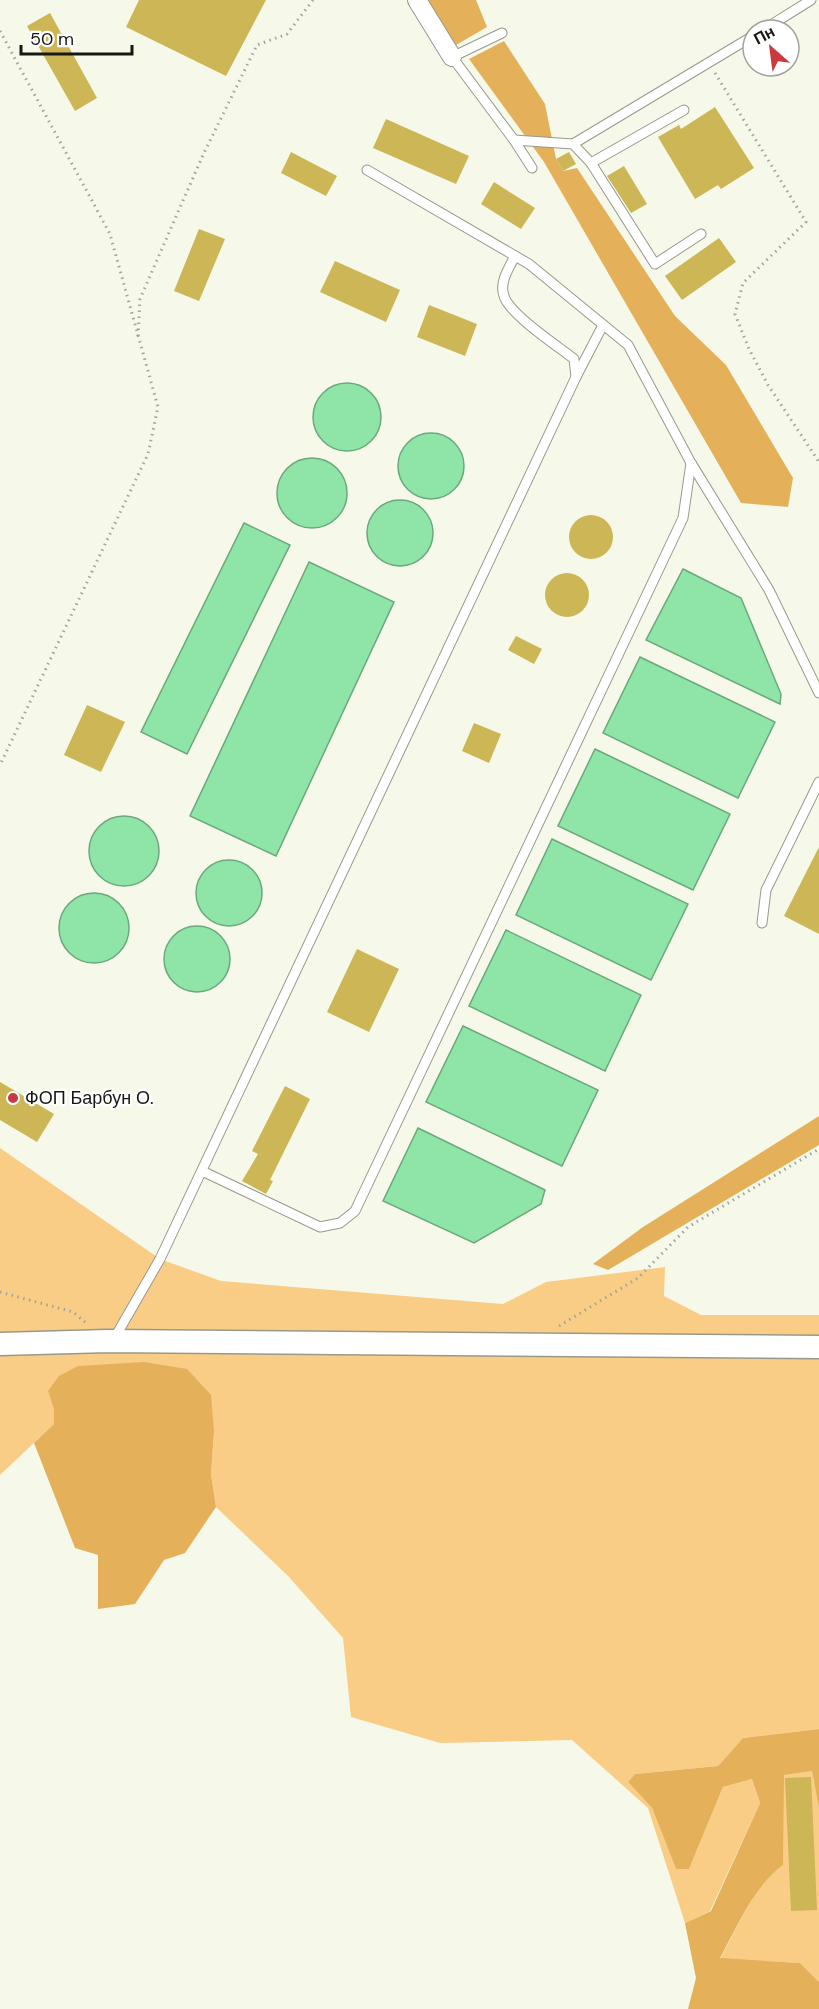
<svg xmlns="http://www.w3.org/2000/svg" width="819" height="2009" font-family="'DM Sans',sans-serif">
<style>
.green{fill:#facd86}
.forest{fill:#e4b05a}
.water{fill:#8fe5a8;stroke:#6ba87b;stroke-width:1.5}
.building{fill:#ccb655}
.lines{fill:none;stroke-linecap:round;stroke-linejoin:round}
.service-casing{stroke:#979a8b;stroke-width:11}
.minor-casing{stroke:#979a8b;stroke-width:20}
.tertiary-casing{stroke:#979a8b;stroke-width:25}
.path{stroke:#a2a499;stroke-width:3;stroke-dasharray:1.5 4.5;stroke-linecap:butt}
.service{stroke:#fff;stroke-width:9}
.minor{stroke:#fff;stroke-width:18}
.tertiary{stroke:#fff;stroke-width:22}
.poi-dot{fill:#c93a40;stroke:#fff;stroke-width:2}
.labels{text-anchor:middle;stroke-width:4.5;stroke-linejoin:round;paint-order:stroke}
.poi-label{font-size:18px;fill:#171813;stroke:#fff;text-anchor:start}
</style>
<rect width="100%" height="100%" fill="#f6f9e9"/>
<!-- green -->
<g class="green">
<polygon points="0,1148 160,1259 221,1281 503,1304 546,1282 665,1267 664,1296 701,1315 819,1315 819,1729 743,1738 718,1766 635,1774 628,1782 652,1808 676,1869 689,1869 723,1787 752,1779 760,1803 710,1911 685,1923 648,1808 572,1740 440,1743 351,1717 343,1638 288,1576 216,1507 211,1474 214,1432 48,1391 54,1410 54,1424 0,1475"/>
<path d="M812,1771L819,1809V1982L800,1963L720,1959C738,1926 753,1888 783,1865V1775Z"/>
</g>
<!-- forest -->
<g class="forest">
<polygon points="421,0 476,0 487,27 456,45 435,21"/>
<polygon points="504,41 545,104 556,159 563,171 577,168 675,316 726,365 793,478 788,507 741,503 544,162 469,59"/>
<polygon points="819,1116 819,1145 608,1270 593,1264 643,1227"/>
<polygon points="144,1362 187,1369 211,1395 214,1432 211,1474 216,1507 185,1553 164,1560 135,1604 98,1609 98,1555 75,1548 34,1443 54,1424 54,1410 48,1391 59,1376 78,1366"/>
<path d="M819,1729V1809L812,1771L784,1775L783,1865C753,1888 738,1925 720,1958L800,1963L819,1982V2009H688L696,1978L685,1923L711,1911L760,1803L752,1779L723,1787L689,1869H676L652,1808L628,1782L635,1774L718,1766L743,1738Z"/>
</g>
<!-- water -->
<g class="water">
<circle cx="347" cy="417" r="34"/>
<circle cx="431" cy="466" r="33"/>
<circle cx="312" cy="493" r="35"/>
<circle cx="400" cy="533" r="33"/>
<polygon points="244,523 290,545 187,754 141,732"/>
<polygon points="309,562 394,602 276,856 190,816"/>
<polygon points="683,569 741,598 781,694 780,704 646,640"/>
<polygon points="640,657 775,722 738,798 603,733"/>
<polygon points="595,749 730,814 693,890 558,826"/>
<circle cx="124" cy="851" r="35"/>
<polygon points="552,839 688,904 651,980 516,915"/>
<circle cx="229" cy="893" r="33"/>
<circle cx="94" cy="928" r="35"/>
<circle cx="197" cy="959" r="33"/>
<polygon points="506,930 641,995 605,1071 469,1006"/>
<polygon points="463,1026 598,1090 562,1166 426,1102"/>
<polygon points="418,1128 545,1190 541,1204 474,1243 383,1201"/>
</g>
<!-- building -->
<g class="building">
<polygon points="139,0 266,0 226,76 126,27"/>
<polygon points="50,13 97,98 75,111 27,26"/>
<polygon points="715,107 754,168 721,189 718,185 695,199 658,137 679,125 681,129"/>
<polygon points="386,119 469,156 456,184 373,148"/>
<polygon points="291,152 337,176 326,196 281,173"/>
<polygon points="569,152 576,164 563,171 556,159"/>
<polygon points="624,166 647,204 631,213 607,176"/>
<polygon points="494,182 535,208 521,229 481,204"/>
<polygon points="199,229 225,239 199,301 174,291"/>
<polygon points="719,238 736,262 682,300 665,276"/>
<polygon points="335,261 400,290 386,322 320,292"/>
<polygon points="429,305 477,324 465,356 417,337"/>
<circle cx="591" cy="537" r="22"/>
<circle cx="567" cy="595" r="22"/>
<polygon points="516,636 542,649 534,664 508,650"/>
<polygon points="87,705 125,722 101,772 64,755"/>
<polygon points="474,723 501,734 489,763 462,751"/>
<polygon points="819,847 819,934 784,916"/>
<polygon points="357,949 399,969 369,1032 327,1012"/>
<polygon points="0,1082 54,1114 37,1142 0,1120"/>
<polygon points="285,1086 310,1099 270,1180 273,1181 266,1194 242,1181 258,1154 252,1151"/>
<polygon points="811,1777 817,1910 791,1911 785,1778"/>
</g>
<g class="lines">
<defs>
<g id="service">
<polyline points="763,30 811,0"/>
<polyline points="502,33 452,57 514,140 532,168"/>
<polyline points="514,140 573,144 591,163 684,110"/>
<polyline points="573,144 753,36"/>
<polyline points="591,163 655,264 701,234"/>
<polyline points="367,170 529,264 628,345 691,463 769,590 819,693"/>
<path d="M515,256C509,268 499,282 504,296C509,314 559,347 574,359L576,377"/>
<polyline points="762,923 766,890 819,782"/>
<polyline points="202,1171 320,1227 340,1223 355,1211 683,518 691,463"/>
<polyline points="114,1339 160,1259 576,377 603,325"/>
</g>
<polyline id="minor" points="417,0 452,57"/>
<polyline id="tertiary" points="0,1344 108,1341 819,1347"/>
</defs>
<!-- service casing -->
<use href="#service" class="service-casing"/>
<!-- minor casing -->
<use href="#minor" class="minor-casing"/>
<!-- tertiary casing -->
<use href="#tertiary" class="tertiary-casing"/>
<!-- path -->
<g class="path">
<polyline points="0,31 110,234 158,407 148,454 0,765"/>
<polyline points="715,73 806,222 743,283 735,314 749,349 768,385 819,462"/>
<polyline points="138,336 140,299 203,155 257,45 287,34 313,0"/>
<polyline points="0,1292 73,1312 86,1323"/>
<polyline points="559,1326 638,1278 688,1227 819,1149"/>
</g>
<!-- service -->
<use href="#service" class="service"/>
<!-- minor -->
<use href="#minor" class="minor"/>
<!-- tertiary -->
<use href="#tertiary" class="tertiary"/>
</g>
<!-- markers -->
<circle class="poi-dot" cx="13" cy="1098" r="6"/>
<g class="labels">
<!-- poi labels -->
<g class="poi-label">
<text x="25" y="1104">ФОП Барбун О.</text>
</g>
</g>
<!-- north arrow -->
<g transform="translate(771 48) rotate(332)"><circle r="28" fill="#ffffff" stroke="#a2a3a1" stroke-width="1.5"/>
<path d="M0-4.5L10 22L0 15L-10 22Z" fill="#c93a40"/>
<text y="-9" font-size="16" font-weight="bold" text-anchor="middle" fill="#171813">Пн</text>
</g>
<!-- scale -->
<path d="M21 45v9h111v-9" fill="none" stroke="#171813" stroke-width="3"/>
<text x="30" y="45" font-size="18" fill="#171813" stroke="#ffffff" stroke-width="4.5" paint-order="stroke">50 m</text>
</svg>
